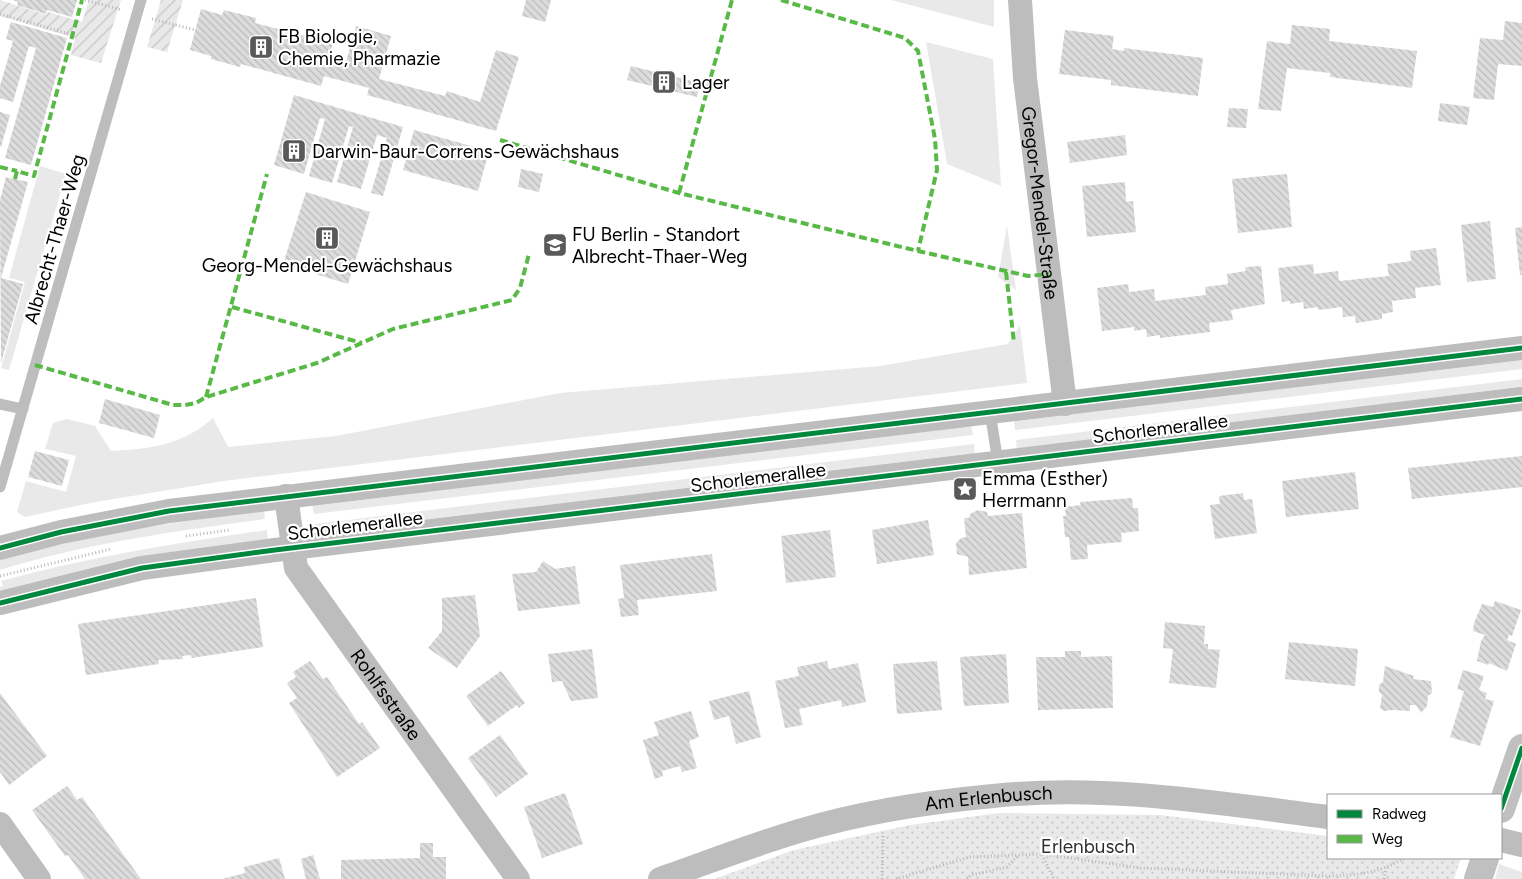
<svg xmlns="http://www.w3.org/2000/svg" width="1522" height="879" font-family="Figtree,sans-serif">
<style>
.grass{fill:#e9e9e9}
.park{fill:url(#park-dots)}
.garden{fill:url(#garden-furrows)}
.building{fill:url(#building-back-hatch)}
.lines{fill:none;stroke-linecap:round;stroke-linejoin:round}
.path{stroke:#b8b8b8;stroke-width:3;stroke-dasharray:1 2.5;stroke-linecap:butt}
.lane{stroke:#bdbdbd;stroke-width:11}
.street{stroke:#bdbdbd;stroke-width:24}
.secondary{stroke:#c0c0c0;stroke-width:28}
.quiet{stroke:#58b947;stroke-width:4;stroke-dasharray:8 4;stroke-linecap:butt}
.cycleway-casing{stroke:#fff;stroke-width:8}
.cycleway{stroke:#00873e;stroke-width:5}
.labels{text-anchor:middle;stroke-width:4.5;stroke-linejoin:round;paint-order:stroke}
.poi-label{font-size:19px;fill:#000;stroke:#fff;text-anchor:start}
.street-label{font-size:19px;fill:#000;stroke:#fff}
.park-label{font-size:19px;fill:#2e2e2e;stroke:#fff}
</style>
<defs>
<pattern id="park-dots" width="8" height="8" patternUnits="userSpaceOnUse" patternTransform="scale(1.25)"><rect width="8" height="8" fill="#e9e9e9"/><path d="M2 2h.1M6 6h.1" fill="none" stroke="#c6c6c6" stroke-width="1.8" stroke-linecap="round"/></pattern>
<pattern id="garden-furrows" width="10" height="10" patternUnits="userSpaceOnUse" patternTransform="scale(1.25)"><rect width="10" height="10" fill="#e9e9e9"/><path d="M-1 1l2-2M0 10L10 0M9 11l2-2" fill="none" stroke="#c6c6c6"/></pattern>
<pattern id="building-back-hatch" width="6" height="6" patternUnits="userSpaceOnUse" patternTransform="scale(1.25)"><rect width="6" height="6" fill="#dcdcdc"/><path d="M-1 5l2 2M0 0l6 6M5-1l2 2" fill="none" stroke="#bbb"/></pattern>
</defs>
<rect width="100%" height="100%" fill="#fff"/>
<!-- grass -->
<g class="grass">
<polygon points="891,0 994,0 994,27"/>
<polygon points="926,42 993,59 1001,186 947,164"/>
<polygon points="40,166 66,174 9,370 1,368 25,282 9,278"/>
<polygon points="1007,226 1016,290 998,277"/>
<path d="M1020,325L1027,383L224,481L95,502L25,517L17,512L26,481L66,492L76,456L45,449L53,423L67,419L95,426L111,451C150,449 183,445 213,418L228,447L336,436L560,393L880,366L1008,344Z"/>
<polygon points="1522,358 1522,369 1015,430 1014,420"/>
<polygon points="1522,379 1522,390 1017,451 1016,440"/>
<polygon points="971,425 973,435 314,514 312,504"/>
<polygon points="974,444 975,456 317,536 315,524"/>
<path d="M264,510L265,519C176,531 86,543 0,570V559C89,536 173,522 264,510Z"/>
<path d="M267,530L268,541L0,593V587L3,586L1,581C89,557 177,543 267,530Z"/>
<polygon points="1499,864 1522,872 1522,879 1495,879"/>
</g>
<!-- park -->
<polygon class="park" points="999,813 1160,815 1328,836 1328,858 1461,858 1454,879 714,879 794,850 910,825"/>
<!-- garden -->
<g class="garden">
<polygon points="0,0 46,15 48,12 82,22 89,0 121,0 101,63 71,55 75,38 0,16"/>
<polygon points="161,0 183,0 167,52 147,47"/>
</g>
<!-- building -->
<g class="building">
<polygon points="13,0 77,0 72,17 47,10 46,14 17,5 18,2"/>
<polygon points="526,0 551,0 545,22 522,16"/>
<polygon points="201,9 222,15 224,10 256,18 255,23 333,43 329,57 346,62 356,26 391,36 379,79 445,96 447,91 480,102 496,50 519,57 496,131 367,95 369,88 324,76 321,86 241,64 240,67 211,59 211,56 190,50"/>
<polygon points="1505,21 1522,23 1522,66 1498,64 1494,100 1473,98 1480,38 1503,40"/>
<polygon points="11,22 67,38 31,165 5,158 36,48 29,46 13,102 0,98 0,86 13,41 6,39"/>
<polygon points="1292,25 1330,29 1329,41 1417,51 1412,88 1330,77 1330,73 1287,68 1281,111 1258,109 1267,41 1290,44"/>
<polygon points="1065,30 1114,36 1112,49 1124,51 1124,48 1203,58 1198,96 1111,85 1111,80 1059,74"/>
<polygon points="631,66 700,83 697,97 627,80"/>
<polygon points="294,95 403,127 383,196 371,193 387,138 377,135 361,189 337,182 353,127 349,126 332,183 309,176 325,119 320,118 304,174 274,165"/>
<polygon points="1440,103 1470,107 1467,125 1438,121"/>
<polygon points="1229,108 1248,109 1246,128 1227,127"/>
<polygon points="0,112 10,115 1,147 0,146"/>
<polygon points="414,130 489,151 478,191 403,170"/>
<polygon points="1125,135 1127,155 1070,163 1067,142"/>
<polygon points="521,169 543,174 539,192 518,187"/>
<polygon points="1287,174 1292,227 1238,233 1232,179"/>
<polygon points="6,177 28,182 1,278 23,284 1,363 0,200"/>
<polygon points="1125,182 1126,202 1133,201 1136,232 1087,237 1082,186"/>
<polygon points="306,192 370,212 348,284 283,264"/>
<polygon points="1490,221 1496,279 1467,282 1461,225"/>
<polygon points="1522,227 1522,275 1520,275 1515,228"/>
<polygon points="1436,248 1441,285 1415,288 1416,298 1392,301 1393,312 1382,314 1382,319 1356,323 1355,316 1343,317 1342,307 1318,310 1318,307 1304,309 1303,302 1290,304 1290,301 1282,302 1278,268 1313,264 1314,274 1338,271 1339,281 1389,276 1387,264 1411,261 1410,251"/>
<polygon points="1261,266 1265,304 1231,310 1233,320 1209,323 1210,332 1160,338 1160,335 1147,337 1146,329 1134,331 1134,327 1102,331 1097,288 1128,284 1129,292 1154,289 1155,301 1206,295 1205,287 1228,284 1227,274 1246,271 1245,267"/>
<polygon points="105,399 160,415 154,438 99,423"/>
<polygon points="35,451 69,460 62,486 28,477"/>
<polygon points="1522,456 1522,487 1412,499 1408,468"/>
<polygon points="1355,472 1359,509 1286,517 1282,481"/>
<polygon points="1243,493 1244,500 1252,499 1257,533 1215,539 1210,505 1220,504 1219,496"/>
<polygon points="1132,498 1133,508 1138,508 1139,531 1121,533 1122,542 1087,545 1088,559 1071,560 1069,537 1065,537 1063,516 1066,516 1065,507 1081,505 1080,502"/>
<polygon points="978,510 987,512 988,516 1022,513 1027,568 969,575 968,557 957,554 956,543 961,538 966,537 964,518 969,518 970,514"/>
<polygon points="928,520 934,555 877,564 872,530"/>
<polygon points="830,530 836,577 786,583 781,536"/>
<polygon points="712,554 717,591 637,600 639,615 621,617 618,599 624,598 620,565"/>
<polygon points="543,561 555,569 575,566 580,604 518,611 512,574 536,572"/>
<polygon points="475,595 480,636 457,668 428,648 442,631 442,598"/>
<polygon points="256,598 263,647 192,658 191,655 182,656 183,659 158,660 159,664 86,675 78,624"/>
<polygon points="1495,601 1521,610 1512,636 1509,635 1507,640 1516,644 1507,671 1489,663 1488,665 1477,661 1481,641 1485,635 1473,631 1474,623 1482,604 1493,607"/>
<polygon points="1165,622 1205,626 1204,644 1208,644 1208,649 1220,650 1216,688 1169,683 1173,649 1163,648"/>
<polygon points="1289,642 1358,649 1355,686 1285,679"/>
<polygon points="592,649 598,698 571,701 562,681 552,682 548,654"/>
<polygon points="1065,651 1081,651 1081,657 1112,656 1113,708 1038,710 1036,657 1065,657"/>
<polygon points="1006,654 1009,703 964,706 960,657"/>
<polygon points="310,661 323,679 327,677 359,724 362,722 380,748 337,777 289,703 297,698 287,683 296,677 293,672"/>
<polygon points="827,661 829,669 858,663 866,702 842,707 841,700 799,709 803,725 785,728 775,681 799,676 797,667"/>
<polygon points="937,661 942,710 897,714 893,664"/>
<polygon points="1385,666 1414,676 1413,679 1431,681 1432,693 1428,696 1427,706 1421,713 1416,705 1410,705 1410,711 1393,710 1384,711 1380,708 1382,695 1379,692 1379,685 1383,682"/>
<polygon points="1463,670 1484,676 1479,690 1487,693 1485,699 1494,701 1480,746 1450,737 1464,691 1457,689"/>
<polygon points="501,671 525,703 519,708 517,705 488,726 466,696"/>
<polygon points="749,691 761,737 736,744 729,716 714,720 709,701"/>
<polygon points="0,693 47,756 9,785 0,772"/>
<polygon points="691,711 699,737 689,741 697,768 682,772 680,766 662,771 663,776 655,779 643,740 659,735 654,722"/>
<polygon points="500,735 528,774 496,797 468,758"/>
<polygon points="67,786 77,800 82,797 141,879 85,879 68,855 65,856 32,810"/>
<polygon points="565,793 583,844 542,858 524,807"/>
<polygon points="420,843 433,843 433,857 446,857 446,879 341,879 341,860 420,858"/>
<polygon points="313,855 320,879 306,879 301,859"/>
<polygon points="279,858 285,879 222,879 245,873 244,867"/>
</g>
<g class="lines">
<!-- path -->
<g class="path">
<polyline points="85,0 122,10"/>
<polyline points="0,14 73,35"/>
<polyline points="152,19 195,30"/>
<polyline points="186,536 230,530"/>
<polyline points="0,576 111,549"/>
<polyline points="1042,855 1054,879"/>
<polyline points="882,879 883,835"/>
<path d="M896,879L970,857L1042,854L1141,868L1327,876C1357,875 1378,874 1404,858"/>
<polyline points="967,879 971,875 1007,867 1017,856"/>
<polyline points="1384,879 1386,869"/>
</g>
<!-- lane -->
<g class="lane">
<polyline points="0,404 23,409"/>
<polyline points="990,412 998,463"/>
<polyline points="0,487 141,0"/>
</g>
<!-- street -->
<g class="street">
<path id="s1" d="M1020,0L1025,78L1065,404"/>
<path id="s2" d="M286,496L296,568L518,879"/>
<polyline points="0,548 61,532 169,511 1522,348"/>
<polyline points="0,603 142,568 275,550 1522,399"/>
<polyline points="0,824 39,879"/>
<polyline points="1501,840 1522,845"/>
<path id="s3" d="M660,879C706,863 752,845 799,831C862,812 928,802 993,796C1105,784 1217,803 1328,817"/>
</g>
<!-- secondary -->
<g class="secondary">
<polyline points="1501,809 1522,748"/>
<polyline points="1478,879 1485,858"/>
</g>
<!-- quiet -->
<g class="quiet">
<polyline points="781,0 905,38 918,51 935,139 937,170 918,251"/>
<polyline points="500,140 679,193 918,251 1028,276 1049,274"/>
<polyline points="0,167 17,171"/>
<polyline points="15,179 17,171 34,176 82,0"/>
<polyline points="679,193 732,0"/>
<polyline points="1006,272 1014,343"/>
<polyline points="232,307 362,343"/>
<polyline points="35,365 173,405 185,405 196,403 206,397 317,363 393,329 512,300 520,288 529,254"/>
<polyline points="206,397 267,174"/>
</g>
<defs>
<g id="cycleway">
<polyline points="0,548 61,532 169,511 1522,348"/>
<polyline points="0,603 142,568 275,550 1522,399"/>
<polyline points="1501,809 1522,748"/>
</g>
</defs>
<!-- cycleway casing -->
<use href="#cycleway" class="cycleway-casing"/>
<!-- cycleway -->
<use href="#cycleway" class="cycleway"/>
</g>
<!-- icons -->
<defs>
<symbol id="building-square" viewBox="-11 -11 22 22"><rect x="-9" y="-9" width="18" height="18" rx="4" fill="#595959" stroke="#fff"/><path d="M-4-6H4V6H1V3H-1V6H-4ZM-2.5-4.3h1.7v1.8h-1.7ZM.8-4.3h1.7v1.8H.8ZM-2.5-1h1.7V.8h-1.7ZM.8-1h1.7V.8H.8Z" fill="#fff"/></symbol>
<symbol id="university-square" viewBox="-11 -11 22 22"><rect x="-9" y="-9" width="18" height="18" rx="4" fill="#595959" stroke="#fff"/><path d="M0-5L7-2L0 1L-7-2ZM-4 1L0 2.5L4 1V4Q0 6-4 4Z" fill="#fff"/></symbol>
<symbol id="sight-square" viewBox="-11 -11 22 22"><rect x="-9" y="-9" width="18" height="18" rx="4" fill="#595959" stroke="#fff"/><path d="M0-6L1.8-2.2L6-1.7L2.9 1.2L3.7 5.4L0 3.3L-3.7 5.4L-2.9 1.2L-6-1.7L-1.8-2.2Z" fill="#fff"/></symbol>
</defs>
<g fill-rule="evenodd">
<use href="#building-square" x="247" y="33" width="28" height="28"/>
<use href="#building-square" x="650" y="68" width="28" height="28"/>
<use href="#building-square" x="280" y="137" width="28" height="28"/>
<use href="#building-square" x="313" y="224" width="28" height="28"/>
<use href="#university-square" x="541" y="231" width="28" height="28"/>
<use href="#sight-square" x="951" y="475" width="28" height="28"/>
</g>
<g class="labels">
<!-- poi labels -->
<g class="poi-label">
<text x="278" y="43">FB Biologie,<tspan x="278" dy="22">Chemie, Pharmazie</tspan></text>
<text x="682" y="89">Lager</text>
<text x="312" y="158">Darwin-Baur-Correns-Gewächshaus</text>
<text x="572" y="241">FU Berlin - Standort<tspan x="572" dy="22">Albrecht-Thaer-Weg</tspan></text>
<text x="327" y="272" text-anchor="middle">Georg-Mendel-Gewächshaus</text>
<text x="982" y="485">Emma (Esther)<tspan x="982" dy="22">Herrmann</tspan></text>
</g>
<!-- street labels -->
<g class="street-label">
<text dy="7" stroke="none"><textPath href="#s1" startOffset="204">Gregor-Mendel-Straße</textPath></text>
<text transform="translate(54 239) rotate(-74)" y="7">Albrecht-Thaer-Weg</text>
<text transform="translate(1160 428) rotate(-7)" y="7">Schorlemerallee</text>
<text transform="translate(758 477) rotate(-7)" y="7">Schorlemerallee</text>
<text transform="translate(355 525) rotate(-7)" y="7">Schorlemerallee</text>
<text dy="7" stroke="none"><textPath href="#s2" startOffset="228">Rohlfsstraße</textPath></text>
<text dy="7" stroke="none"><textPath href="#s3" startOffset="340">Am Erlenbusch</textPath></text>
</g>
<!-- park labels -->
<g class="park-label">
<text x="1088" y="853">Erlenbusch</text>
</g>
</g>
<!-- legend -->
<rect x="1327" y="794" width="175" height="65" fill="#ffffff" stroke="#999999"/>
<rect x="1337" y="810" width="25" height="8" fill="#00873e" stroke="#999999"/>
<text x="1372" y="819" font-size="15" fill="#000000">Radweg</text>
<rect x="1337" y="835" width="25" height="8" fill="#58b947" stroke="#999999"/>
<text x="1372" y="844" font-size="15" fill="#000000">Weg</text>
</svg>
